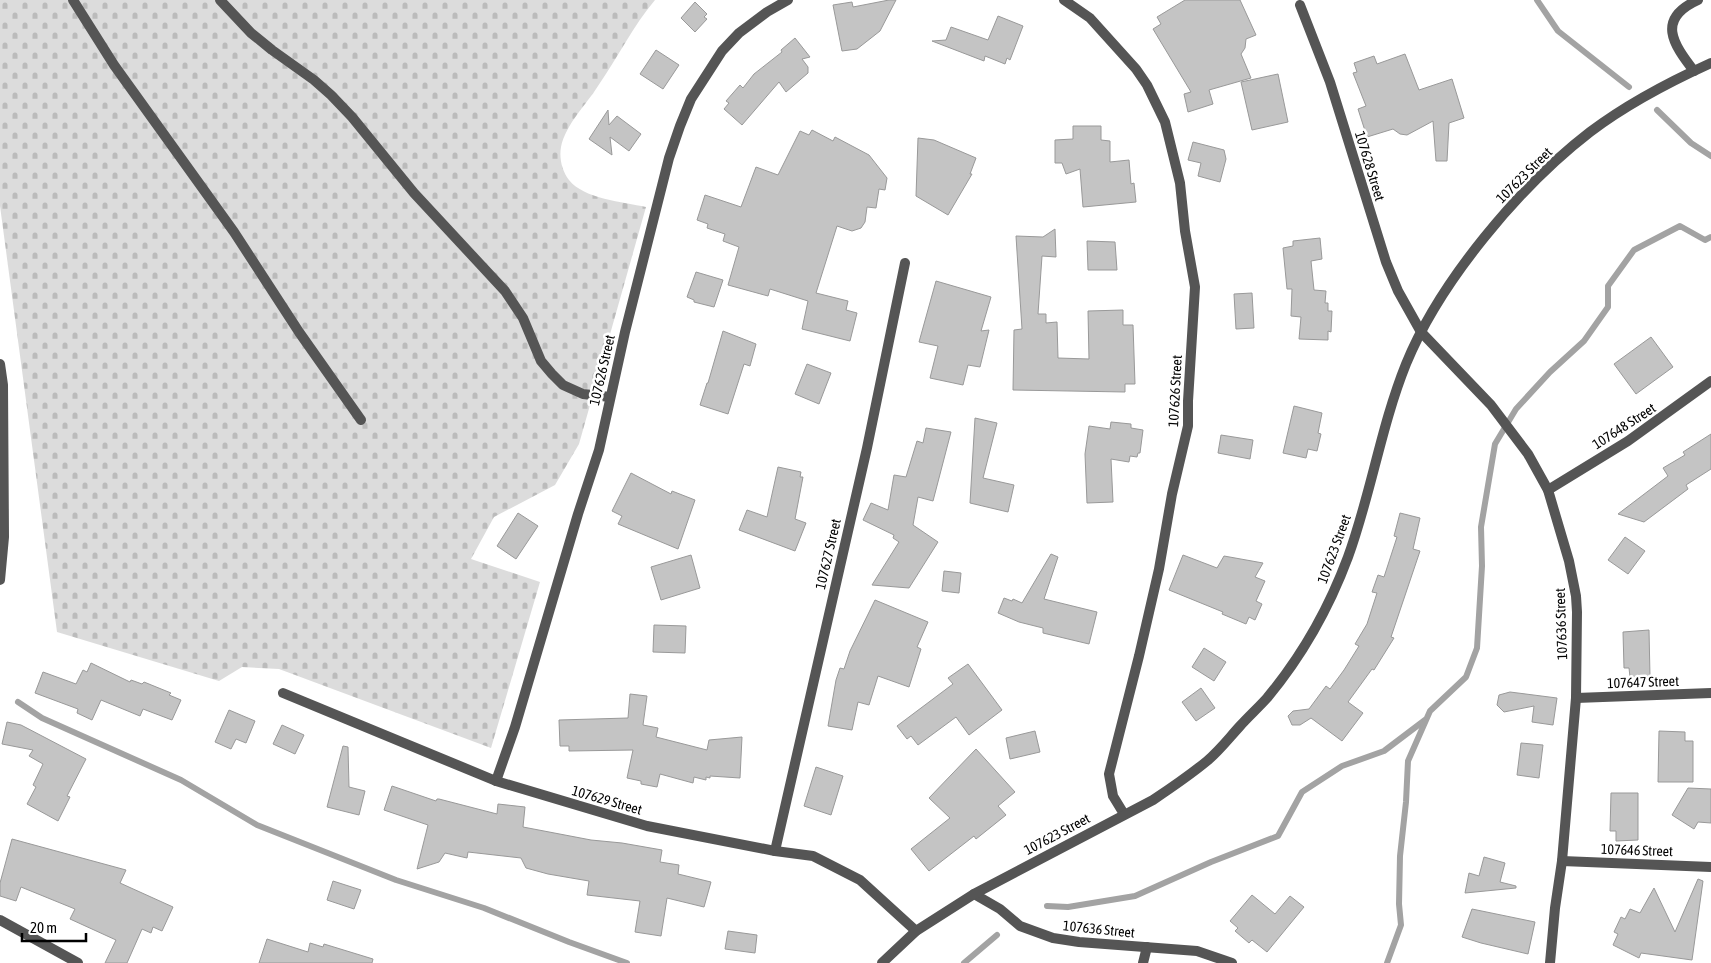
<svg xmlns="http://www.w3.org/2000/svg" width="1711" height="963" font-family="'Asap Condensed',sans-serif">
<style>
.cemetery{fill:url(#cemetery-stones)}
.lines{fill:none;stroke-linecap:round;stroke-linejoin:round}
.stream{stroke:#a3a3a3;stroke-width:6}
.building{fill:#c4c4c4;stroke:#999}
.service{stroke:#555;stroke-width:10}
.minor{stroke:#555;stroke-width:10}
.labels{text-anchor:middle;stroke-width:5;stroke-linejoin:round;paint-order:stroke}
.street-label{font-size:14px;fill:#000;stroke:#fff}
</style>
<defs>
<pattern id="cemetery-stones" width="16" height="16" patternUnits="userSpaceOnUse" patternTransform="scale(1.25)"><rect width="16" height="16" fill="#dcdcdc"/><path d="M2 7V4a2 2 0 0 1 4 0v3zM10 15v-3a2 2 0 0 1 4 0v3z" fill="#bbb"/></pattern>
</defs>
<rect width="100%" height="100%" fill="#fff"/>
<!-- cemetery -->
<path class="cemetery" d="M0,0H655C633,26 618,57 598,86C586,105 566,124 561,147C559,158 562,171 569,180C584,199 623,202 646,207L579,444L555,485L494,517L471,559L540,582L491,748L279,669L242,667L219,681L57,632L0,206Z"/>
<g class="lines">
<!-- stream -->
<g class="stream">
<polyline points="1537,0 1558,31 1629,87"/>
<polyline points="1657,110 1691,143 1711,156"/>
<polyline points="18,702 42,718 181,780 257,825 396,880 484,908 569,942 627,963"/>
<polyline points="1047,906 1068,907 1135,896 1211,862 1278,836 1302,792 1342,766 1384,751 1425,720"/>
<polyline points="964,963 997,935"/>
<polyline points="1387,963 1401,925 1399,904 1400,856 1406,802 1408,761 1430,711 1466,677 1477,648 1482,566 1481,527 1495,444 1516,409 1550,372 1584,341 1608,307 1608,286 1634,250 1680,226 1705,240 1711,237"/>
</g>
</g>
<!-- building -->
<g class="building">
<polygon points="889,0 896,0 880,31 857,49 842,51 833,5 852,2 853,7"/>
<polygon points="1185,0 1240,0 1256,35 1246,39 1245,48 1241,54 1251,78 1209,90 1213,104 1188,112 1184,94 1191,92 1153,29 1161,24 1157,17"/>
<polygon points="695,2 707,14 704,17 707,19 695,32 681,18"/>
<polygon points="998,16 1023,26 1010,60 1007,58 1005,64 985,56 984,61 932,41 946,40 951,27 988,40"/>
<polygon points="795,38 810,57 802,59 808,67 808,73 786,92 779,82 742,125 724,109 729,103 726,101 740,85 743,88 754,74 782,52 781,50"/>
<polygon points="656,50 679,65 663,89 640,74"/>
<polygon points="1405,54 1419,90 1452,79 1464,118 1449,123 1447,161 1436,161 1433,121 1407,135 1400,134 1393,129 1367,137 1358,109 1366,106 1353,73 1357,72 1354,63 1374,56 1377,64"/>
<polygon points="1278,74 1288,122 1252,130 1241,82"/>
<polygon points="608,110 609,125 617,116 641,134 629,151 610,137 612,155 589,139"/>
<polygon points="1073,126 1101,126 1101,140 1110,141 1110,162 1129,160 1131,184 1134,183 1136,202 1083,207 1080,169 1066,174 1062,163 1055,163 1055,140 1073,139"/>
<polygon points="812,130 833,141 835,137 869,155 887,178 885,190 879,189 876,208 867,207 865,222 861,228 852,231 837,226 816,293 848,301 846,310 857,313 850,341 802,329 808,301 770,289 768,296 728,285 739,247 723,241 725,234 707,228 708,224 697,220 705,195 741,207 756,167 778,175 800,131 809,135"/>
<polygon points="918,138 934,140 976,158 970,174 972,174 948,215 916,196"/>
<polygon points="1193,142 1224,150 1226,159 1220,182 1198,176 1201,163 1188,160"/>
<polygon points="1055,229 1056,257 1042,256 1038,314 1046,314 1046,323 1057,322 1058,358 1089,359 1088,311 1123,310 1123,325 1133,325 1135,384 1125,384 1125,392 1013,390 1014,330 1022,329 1016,236 1043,237"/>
<polygon points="1320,238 1322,259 1311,261 1314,290 1326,291 1325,303 1328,303 1328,311 1332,311 1331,332 1328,331 1328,340 1299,339 1301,317 1291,316 1292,289 1287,289 1283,248 1293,246 1293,241"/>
<polygon points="1087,241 1115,242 1117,270 1088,270"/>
<polygon points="696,272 723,280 714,307 694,302 694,300 687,297"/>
<polygon points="936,281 991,297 981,331 989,330 980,367 968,365 963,385 930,378 938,346 919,342"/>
<polygon points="1252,293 1254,328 1236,329 1234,294"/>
<polygon points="723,331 756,344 750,366 744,364 728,414 700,405 707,383 708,383"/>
<polygon points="1651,337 1673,367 1636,394 1614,364"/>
<polygon points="807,364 831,373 819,404 795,394"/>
<polygon points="1294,406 1322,413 1318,433 1321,434 1317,451 1308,449 1306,458 1283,453"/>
<polygon points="975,418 997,423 983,478 1014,485 1008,512 970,503"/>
<polygon points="1111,422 1131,424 1131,428 1143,430 1140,453 1138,453 1137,457 1130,456 1129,462 1111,459 1113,502 1087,503 1085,454 1089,426 1110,429"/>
<polygon points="926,428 951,432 933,501 918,497 913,525 938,542 909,588 872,585 899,542 893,538 894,535 863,520 871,503 888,510 894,475 906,477 917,441 923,443"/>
<polygon points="1711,434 1711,469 1686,485 1688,489 1644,522 1618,514 1668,476 1663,468 1685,455 1683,452"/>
<polygon points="1221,435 1253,440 1250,459 1218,453"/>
<polygon points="778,467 801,472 800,477 803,477 795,519 806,523 795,551 739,530 747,510 767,517"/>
<polygon points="631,473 671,494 672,491 695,500 678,549 618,524 622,516 612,511"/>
<polygon points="518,513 538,526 516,559 497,546"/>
<polygon points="1400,513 1420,518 1413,549 1420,551 1391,637 1394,638 1374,670 1372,669 1348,702 1363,713 1342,741 1311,718 1300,725 1292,725 1288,716 1293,711 1309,709 1326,686 1330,689 1344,670 1359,646 1355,644 1367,624 1377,593 1372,592 1378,575 1384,577 1397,537 1394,536"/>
<polygon points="1625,537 1645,551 1628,574 1608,560"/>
<polygon points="1051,554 1058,557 1044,599 1097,612 1089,644 1043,633 1043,628 1019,622 998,613 1004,598 1012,601 1013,599 1022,603"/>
<polygon points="691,555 700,588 661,600 651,567"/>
<polygon points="1183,555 1217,568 1224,556 1263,563 1255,577 1265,581 1256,601 1262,604 1255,620 1249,617 1246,624 1222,614 1223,612 1169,590"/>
<polygon points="944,571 961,573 959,593 942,591"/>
<polygon points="875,600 928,622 917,647 921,649 909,687 878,676 869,705 858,702 852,730 828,726 836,680 840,668 844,669 850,651"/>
<polygon points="654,625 686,626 685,653 653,652"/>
<polygon points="1649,630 1650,677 1630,677 1629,668 1624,668 1623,632"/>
<polygon points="1204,648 1226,662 1214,681 1192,667"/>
<polygon points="91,663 130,682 131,680 142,684 144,682 171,693 169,695 181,700 172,720 143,709 140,716 101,700 92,720 77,713 78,709 35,693 43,672 76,684 83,670 87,672"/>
<polygon points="968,664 1002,710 969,735 956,717 918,745 911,736 907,739 897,726 953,684 948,678"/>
<polygon points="1201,688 1215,708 1196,721 1182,702"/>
<polygon points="1510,692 1557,698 1553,725 1532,722 1534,706 1504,712 1497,705 1499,695"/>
<polygon points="630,694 647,696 643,725 658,728 656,737 707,750 709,740 742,737 740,778 710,776 710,778 706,777 706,780 694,777 693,783 660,774 657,787 641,784 641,781 627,778 633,750 569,751 569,746 560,746 559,720 628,718"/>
<polygon points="229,710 255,721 246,743 236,739 231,749 215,742"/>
<polygon points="7,722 21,725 86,759 67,796 70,797 58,821 27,804 36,787 33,785 43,764 29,756 33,750 2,744"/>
<polygon points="282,725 304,735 295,754 273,744"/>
<polygon points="1035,731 1040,752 1010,759 1006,738"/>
<polygon points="1659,731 1685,732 1685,741 1693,741 1693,782 1658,782"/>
<polygon points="1521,743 1543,745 1539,778 1517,775"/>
<polygon points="343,746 348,747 349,787 365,791 359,815 327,807"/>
<polygon points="976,749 1015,792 998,806 1006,815 976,839 974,836 929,871 911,849 950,818 929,798"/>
<polygon points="816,767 843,776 831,815 804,806"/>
<polygon points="392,786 436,801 437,799 439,799 497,814 498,804 525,807 523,827 591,840 622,843 662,850 660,862 679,865 678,874 711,882 704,907 667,898 661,936 635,932 640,901 587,895 589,881 548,874 526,868 521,858 468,852 467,858 445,853 439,862 417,869 428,825 384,810"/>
<polygon points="1688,788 1711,789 1711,823 1698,822 1694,829 1672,815"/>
<polygon points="1611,793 1638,793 1638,840 1616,841 1616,831 1610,831"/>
<polygon points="12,839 126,870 120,883 173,907 162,931 153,927 151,933 142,929 127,963 105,963 116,940 70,919 75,909 21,887 16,901 0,896 0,883"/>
<polygon points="1484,857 1505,863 1500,882 1516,886 1516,888 1465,893 1469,873 1479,876"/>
<polygon points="1698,879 1703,881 1692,960 1641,953 1639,958 1613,945 1618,934 1614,932 1621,917 1625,919 1630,909 1640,913 1654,888 1675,932"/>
<polygon points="333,881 361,890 354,909 327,900"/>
<polygon points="1252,895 1275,914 1290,896 1304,907 1267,952 1252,940 1249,943 1235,931 1238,928 1230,921"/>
<polygon points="1472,909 1535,922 1528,954 1481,943 1462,937"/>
<polygon points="728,931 757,935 755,953 725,949"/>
<polygon points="267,939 308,952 310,943 323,947 324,944 373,959 372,963 259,963"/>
</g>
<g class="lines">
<!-- service -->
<g class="service">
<polyline points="73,0 114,65 234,232 299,332 361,420"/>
<polyline points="220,0 251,33 272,50 314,80 331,95 352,117 414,193 505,291 523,318 541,361 552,374 563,385 583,394 610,397"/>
</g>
<!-- minor -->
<g class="minor">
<polyline points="1064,0 1090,18 1136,69 1147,85 1165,122 1180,183 1185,231 1195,287 1188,401 1188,426 1172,494 1159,569 1139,656 1109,774 1113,796 1124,814"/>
<polyline points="1300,5 1330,82 1386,262 1398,291 1421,332 1491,405 1528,454 1548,490 1569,561 1576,596 1577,612 1576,698 1562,861 1555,908 1550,963"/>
<path d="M1694,71C1673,44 1656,19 1698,0"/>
<polyline points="0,364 3,385 4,537 0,580"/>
<polyline points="1548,490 1628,441 1711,381"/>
<polyline points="283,693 496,781 647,826 775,851 813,856 860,880 916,931"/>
<polyline points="1576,698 1711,693"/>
<polyline points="496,781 515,727 578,514 599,450 625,332 669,158 680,126 691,99 722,51 739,33 767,12 788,0"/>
<polyline points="775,851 867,448 905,263"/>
<polyline points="1562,861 1711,867"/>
<polyline points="974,894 1000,909 1020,926 1053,938 1079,942 1197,951 1232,963"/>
<polyline points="0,920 78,963"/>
<path d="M882,963L916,931L974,894L1153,800C1171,788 1190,775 1207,761C1220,750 1229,738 1240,726C1249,716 1258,708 1267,698C1302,656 1329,608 1348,557C1371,494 1381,426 1406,364C1440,281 1520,186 1590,132C1627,104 1669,82 1711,63"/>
<polyline points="1143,963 1147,947"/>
</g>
</g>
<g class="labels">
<!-- street labels -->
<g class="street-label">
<text transform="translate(1370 166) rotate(73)" y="5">107628 Street</text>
<text transform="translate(1524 175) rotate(-45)" y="5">107623 Street</text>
<text transform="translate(602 370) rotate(-77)" y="5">107626 Street</text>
<text transform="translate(1175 391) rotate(-87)" y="5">107626 Street</text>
<text transform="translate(1624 426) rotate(-33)" y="5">107648 Street</text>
<text transform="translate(1334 549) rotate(-70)" y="5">107623 Street</text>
<text transform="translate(828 554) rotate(-77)" y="5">107627 Street</text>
<text transform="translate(1561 624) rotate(-92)" y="5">107636 Street</text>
<text transform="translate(1643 682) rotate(-2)" y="5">107647 Street</text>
<text transform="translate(607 800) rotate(16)" y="5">107629 Street</text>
<text transform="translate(1057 834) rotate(-28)" y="5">107623 Street</text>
<text transform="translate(1637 850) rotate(2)" y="5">107646 Street</text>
<text transform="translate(1099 929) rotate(6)" y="5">107636 Street</text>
</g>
</g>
<!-- scale -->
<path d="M22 933v8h64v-8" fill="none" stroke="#000000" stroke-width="2.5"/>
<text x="30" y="933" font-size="15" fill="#000000" stroke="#ffffff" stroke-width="4" paint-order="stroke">20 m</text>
</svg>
